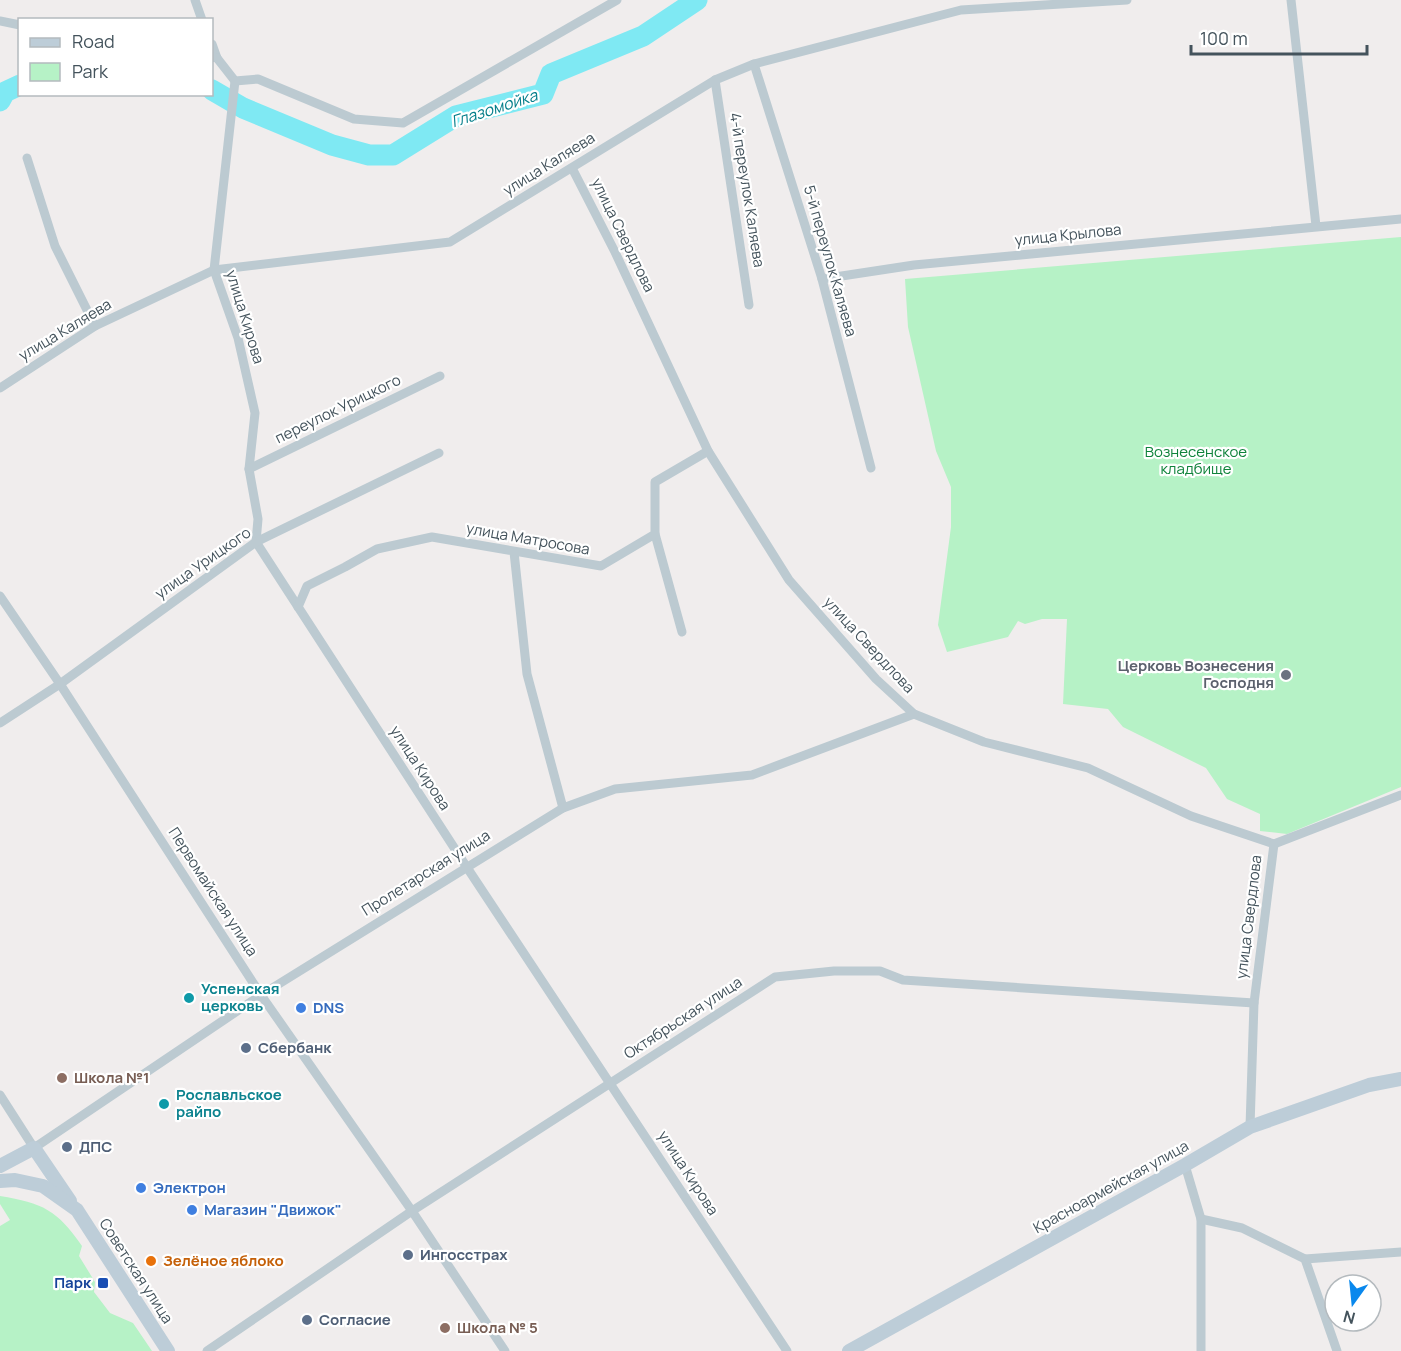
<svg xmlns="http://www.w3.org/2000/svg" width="1401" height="1351" font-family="Manrope,sans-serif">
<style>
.green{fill:#b6f2c6}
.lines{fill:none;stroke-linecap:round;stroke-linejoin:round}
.river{stroke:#7fe9f3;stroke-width:21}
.street{stroke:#bccad1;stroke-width:9}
.secondary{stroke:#bdcdd8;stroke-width:14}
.worship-dot{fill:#6b7280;stroke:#fff;stroke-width:2}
.culture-dot{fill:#0f9aa8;stroke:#fff;stroke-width:2}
.shop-dot{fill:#3f7fe0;stroke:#fff;stroke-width:2}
.service-dot{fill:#5c6f8a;stroke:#fff;stroke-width:2}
.education-dot{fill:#8d6e63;stroke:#fff;stroke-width:2}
.food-dot{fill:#e8710a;stroke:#fff;stroke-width:2}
.transit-dot{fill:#1a4fb4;stroke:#fff;stroke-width:2}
.labels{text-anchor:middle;stroke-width:4.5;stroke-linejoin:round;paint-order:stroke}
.street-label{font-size:15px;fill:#44535c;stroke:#fff}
.park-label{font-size:15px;fill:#0f833b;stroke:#fff}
.worship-label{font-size:15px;font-weight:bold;fill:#5b616d;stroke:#fff;text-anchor:end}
.culture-label{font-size:15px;font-weight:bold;fill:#0d838f;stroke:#fff;text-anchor:start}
.shop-label{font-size:15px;font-weight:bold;fill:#366cbe;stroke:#fff;text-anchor:start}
.service-label{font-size:15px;font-weight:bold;fill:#4e5e75;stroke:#fff;text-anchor:start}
.education-label{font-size:15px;font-weight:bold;fill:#785e54;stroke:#fff;text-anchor:start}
.food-label{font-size:15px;font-weight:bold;fill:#c56008;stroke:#fff;text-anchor:start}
.transit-label{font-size:15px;font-weight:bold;fill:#164399;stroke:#fff;text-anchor:end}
.water-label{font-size:16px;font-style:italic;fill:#047e8a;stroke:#fff}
</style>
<rect width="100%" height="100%" fill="#f0eded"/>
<!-- green -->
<g class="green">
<polygon points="1401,237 1401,787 1287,834 1260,831 1260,814 1227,799 1206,768 1123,727 1108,709 1063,704 1067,619 1042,619 1025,624 1018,621 1008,637 947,652 938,625 951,527 951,487 936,451 908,327 905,279"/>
<path d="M0,1196C43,1203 57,1210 82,1246L79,1256L95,1282L94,1292L110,1313L133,1323L152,1351H0V1226L10,1220L0,1204Z"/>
</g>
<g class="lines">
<!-- river -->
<g class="river">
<polyline points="212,90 243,108 332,145 369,155 393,155 456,116 543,94 551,74 643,36 697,0"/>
<polyline points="0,101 5,92 20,85"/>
</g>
<!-- street -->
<g class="street">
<polyline points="195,0 202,20"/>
<polyline points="1291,0 1316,226"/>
<polyline points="0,21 20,25"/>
<polyline points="212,44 217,58"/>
<polyline points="212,57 217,58 235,81 258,79 354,119 403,123 617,0"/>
<polyline points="754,64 822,279 871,468"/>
<polyline points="715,80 749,305"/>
<polyline points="235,81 214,270 238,338 255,413 249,469 258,519 256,542 466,866 787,1351"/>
<polyline points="27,158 55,246 95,326"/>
<polyline points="572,168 615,252 708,451 789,580 876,679 914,714 984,742 1088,768 1191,816 1274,844"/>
<polyline points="822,279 914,265 1401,219"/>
<polyline points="0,388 95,326 214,270 450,242 715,80 754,64 961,10 1127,0"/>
<polyline points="249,469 440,376"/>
<polyline points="655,534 682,632"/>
<polyline points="514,552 527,674 563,808"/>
<polyline points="0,596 60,684 261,995 412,1211 505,1351"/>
<polyline points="298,607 307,586 345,567 377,549 432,537 601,566 655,534 655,482 708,451"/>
<polyline points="0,723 60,684 256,542 439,453"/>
<polyline points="1274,844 1401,795"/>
<polyline points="0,1095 34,1148 261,995 563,808 615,789 752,775 914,714"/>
<polyline points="1250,1127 1254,1003 1274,844"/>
<polyline points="1185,1165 1201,1219 1201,1351"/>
<polyline points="1201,1219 1242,1228 1305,1259 1337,1351"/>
<polyline points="1305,1259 1401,1252"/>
<polyline points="207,1351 412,1211 775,977 834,971 880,971 903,980 1254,1003"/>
</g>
<!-- secondary -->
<g class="secondary">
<polyline points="0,1166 34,1148 70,1201"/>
<polyline points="0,1181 15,1180 43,1186 77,1210 168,1351"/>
<polyline points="849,1351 1185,1165 1250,1127 1369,1085 1401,1079"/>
</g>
</g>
<!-- markers -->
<circle class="worship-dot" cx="1286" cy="675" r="6"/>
<g class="culture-dot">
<circle cx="189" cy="998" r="6"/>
<circle cx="164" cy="1104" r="6"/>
</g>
<g class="shop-dot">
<circle cx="301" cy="1008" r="6"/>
<circle cx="141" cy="1188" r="6"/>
<circle cx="192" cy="1210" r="6"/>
</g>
<g class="service-dot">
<circle cx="246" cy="1048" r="6"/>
<circle cx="67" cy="1147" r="6"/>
<circle cx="408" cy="1255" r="6"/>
<circle cx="307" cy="1320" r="6"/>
</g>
<g class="education-dot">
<circle cx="62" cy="1078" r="6"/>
<circle cx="445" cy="1328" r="6"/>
</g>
<circle class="food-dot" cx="151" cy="1261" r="6"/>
<rect class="transit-dot" x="97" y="1277" width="12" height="12" rx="3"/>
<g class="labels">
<!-- street labels -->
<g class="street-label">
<text transform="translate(549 164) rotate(-32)" y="5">улица Каляева</text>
<text transform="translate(747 190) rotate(81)" y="5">4-й переулок Каляева</text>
<text transform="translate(623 235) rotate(64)" y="5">улица Свердлова</text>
<text transform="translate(1068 235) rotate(-6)" y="5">улица Крылова</text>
<text transform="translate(830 261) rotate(74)" y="5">5-й переулок Каляева</text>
<text transform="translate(245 317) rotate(73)" y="5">улица Кирова</text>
<text transform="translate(65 330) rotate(-31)" y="5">улица Каляева</text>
<text transform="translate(338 409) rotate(-26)" y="5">переулок Урицкого</text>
<text transform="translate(528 539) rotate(10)" y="5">улица Матросова</text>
<text transform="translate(203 563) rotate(-35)" y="5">улица Урицкого</text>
<text transform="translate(869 645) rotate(47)" y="5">улица Свердлова</text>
<text transform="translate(420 768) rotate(57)" y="5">улица Кирова</text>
<text transform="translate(426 873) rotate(-32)" y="5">Пролетарская улица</text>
<text transform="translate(213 892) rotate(57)" y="5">Первомайская улица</text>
<text transform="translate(1249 917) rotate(-83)" y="5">улица Свердлова</text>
<text transform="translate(683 1018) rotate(-33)" y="5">Октябрьская улица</text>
<text transform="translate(688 1173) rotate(57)" y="5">улица Кирова</text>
<text transform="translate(1111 1187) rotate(-29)" y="5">Красноармейская улица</text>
<text transform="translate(136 1271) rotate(57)" y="5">Советская улица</text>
</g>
<!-- park labels -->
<g class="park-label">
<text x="1196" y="457">Вознесенское<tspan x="1196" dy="17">кладбище</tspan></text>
</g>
<!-- worship labels -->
<g class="worship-label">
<text x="1274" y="671">Церковь Вознесения<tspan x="1274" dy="17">Господня</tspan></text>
</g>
<!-- culture labels -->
<g class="culture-label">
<text x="201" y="994">Успенская<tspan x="201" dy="17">церковь</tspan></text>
<text x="176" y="1100">Рославльское<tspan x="176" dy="17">райпо</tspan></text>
</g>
<!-- shop labels -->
<g class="shop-label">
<text x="313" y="1013">DNS</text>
<text x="153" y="1193">Электрон</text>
<text x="204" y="1215">Магазин "Движок"</text>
</g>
<!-- service labels -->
<g class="service-label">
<text x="258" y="1053">Сбербанк</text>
<text x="79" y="1152">ДПС</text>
<text x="420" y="1260">Ингосстрах</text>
<text x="319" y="1325">Согласие</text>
</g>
<!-- education labels -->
<g class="education-label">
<text x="74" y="1083">Школа №1</text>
<text x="457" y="1333">Школа № 5</text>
</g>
<!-- food labels -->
<g class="food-label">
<text x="163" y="1266">Зелёное яблоко</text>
</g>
<!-- transit labels -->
<g class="transit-label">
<text x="91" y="1288">Парк</text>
</g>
<!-- water labels -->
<g class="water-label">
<text transform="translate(494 108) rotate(-18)" y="6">Глазомойка</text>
</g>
</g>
<!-- legend -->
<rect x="18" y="18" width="195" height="78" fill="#ffffff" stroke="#b4babe" stroke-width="1.5"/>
<rect x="30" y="38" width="30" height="9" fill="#bdcdd8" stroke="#b4babe" stroke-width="1.5"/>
<text x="72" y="48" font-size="18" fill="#44535c">Road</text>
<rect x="30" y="63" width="30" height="18" fill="#b6f2c6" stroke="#b4babe" stroke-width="1.5"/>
<text x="72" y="78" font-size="18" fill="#44535c">Park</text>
<!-- north arrow -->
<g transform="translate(1353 1303) rotate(195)"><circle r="28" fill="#ffffff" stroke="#b4babe" stroke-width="1.5"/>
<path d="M0-4.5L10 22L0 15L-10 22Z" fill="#0988ed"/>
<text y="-9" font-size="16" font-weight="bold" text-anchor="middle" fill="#44535c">N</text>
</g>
<!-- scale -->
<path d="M1191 45v9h176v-9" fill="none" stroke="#44535c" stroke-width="3"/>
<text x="1200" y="45" font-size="18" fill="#44535c" stroke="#ffffff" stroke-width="4.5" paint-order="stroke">100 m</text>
</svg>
